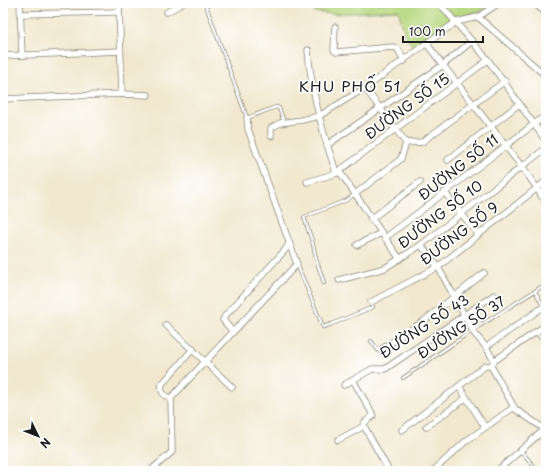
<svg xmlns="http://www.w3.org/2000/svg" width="549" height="474" font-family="'Playpen Sans',sans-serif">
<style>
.green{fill:#b6d77e;stroke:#697a4d}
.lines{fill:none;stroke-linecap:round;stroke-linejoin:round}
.lane-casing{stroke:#868276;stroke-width:4}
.street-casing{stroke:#868276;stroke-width:7}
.lane{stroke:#fff;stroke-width:2.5}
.street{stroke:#fff;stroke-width:5.5}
.labels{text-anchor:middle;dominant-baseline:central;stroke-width:3.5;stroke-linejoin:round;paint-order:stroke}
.street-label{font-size:14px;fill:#1c1c1c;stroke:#fff}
.neighbourhood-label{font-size:15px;letter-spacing:1px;fill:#1c1c1c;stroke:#fff}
</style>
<rect width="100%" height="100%" fill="#fff"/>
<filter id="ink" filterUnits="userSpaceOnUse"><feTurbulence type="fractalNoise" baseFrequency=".025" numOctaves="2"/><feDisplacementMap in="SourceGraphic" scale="8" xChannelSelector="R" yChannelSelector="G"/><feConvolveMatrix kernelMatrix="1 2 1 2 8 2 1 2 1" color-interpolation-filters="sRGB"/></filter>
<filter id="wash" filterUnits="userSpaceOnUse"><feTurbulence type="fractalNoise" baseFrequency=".012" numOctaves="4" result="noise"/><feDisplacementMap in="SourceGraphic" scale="16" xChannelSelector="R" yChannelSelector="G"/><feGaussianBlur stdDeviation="0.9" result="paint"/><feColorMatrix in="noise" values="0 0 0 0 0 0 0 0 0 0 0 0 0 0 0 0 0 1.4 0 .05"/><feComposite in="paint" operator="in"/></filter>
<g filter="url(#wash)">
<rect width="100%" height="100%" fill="#f1e8cf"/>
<polygon class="green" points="314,3 484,3 485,8 480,11 447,23 414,48 406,37 398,10 336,14 314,12"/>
</g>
<g filter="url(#ink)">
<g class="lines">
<g class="lane-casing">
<g id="lane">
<polyline points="205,3 247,118 276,107 279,108 284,122"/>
<polyline points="297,264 323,327 332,324 373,307 371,303"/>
<polyline points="324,283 316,259 313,244 304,217 347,200 355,194"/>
<polyline points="535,291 543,306"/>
<polyline points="536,332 546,345"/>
<polyline points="371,341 378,350 379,350"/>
<polyline points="403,378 473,330 546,284"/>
<polyline points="521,451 538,471"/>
</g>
</g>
<g class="street-casing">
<g id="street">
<polyline points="20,3 22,55"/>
<polyline points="119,3 122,94"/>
<polyline points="534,3 546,13"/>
<polyline points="440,4 488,60 546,141"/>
<polyline points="167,12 183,3"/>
<polyline points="21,14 119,12"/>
<polyline points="478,17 499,3"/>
<polyline points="335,27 334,50 336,52 393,47 398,49 404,61"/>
<polyline points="426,43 522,167 537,188 542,197 546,200"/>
<path d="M 308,50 C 311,91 322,131 335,169 L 337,173 L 339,171 C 360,200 379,230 400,259"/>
<polyline points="3,56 120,51"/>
<polyline points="365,88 406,143"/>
<polyline points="3,99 122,94 148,95"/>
<polyline points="271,136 271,128 280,123 302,120 319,116 365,88 456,22 478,17 546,76"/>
<polyline points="327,145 443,65 472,41"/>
<polyline points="448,160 519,104"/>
<polyline points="339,171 488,60"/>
<polyline points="307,182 337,173"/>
<polyline points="445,193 478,234"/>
<polyline points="355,194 401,159 406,143 422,142 505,81"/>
<polyline points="371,219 420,182"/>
<polyline points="385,238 546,115"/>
<polyline points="357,245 381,233"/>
<polyline points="421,245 438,267 474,333 486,347"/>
<polyline points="339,280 385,268 421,245 546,148"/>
<polyline points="371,302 438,267 546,181"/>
<polyline points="166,325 232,387"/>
<polyline points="546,325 494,361 491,366 515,409 546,430"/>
<polyline points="233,332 223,320 225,316 286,249 289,243"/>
<path d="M 193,349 L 162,384 L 161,389 C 163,394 165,397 171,398 L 297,264 L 248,129 L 247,118"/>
<polyline points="380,350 424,321 484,273"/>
<polyline points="494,361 486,347 546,305"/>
<polyline points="344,385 372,369 385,369 494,295"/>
<polyline points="459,386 485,427"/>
<polyline points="364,426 389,471"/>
<polyline points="426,427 466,398"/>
<polyline points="402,430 485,366 491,366"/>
<polyline points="338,440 364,426 364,423 373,416 372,413 353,380"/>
<polyline points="150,471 172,452 171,398"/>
<polyline points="433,471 466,441 514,407"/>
<polyline points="497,471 545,429"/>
</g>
</g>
<use href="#lane" class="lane"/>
<use href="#street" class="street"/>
</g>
</g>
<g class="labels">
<g class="street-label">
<text transform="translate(407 106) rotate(-36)">ĐƯỜNG SỐ 15</text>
<text transform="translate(458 167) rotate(-38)">ĐƯỜNG SỐ 11</text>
<text transform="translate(440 214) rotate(-37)">ĐƯỜNG SỐ 10</text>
<text transform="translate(459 233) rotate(-37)">ĐƯỜNG SỐ 9</text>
<text transform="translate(424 326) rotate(-33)">ĐƯỜNG SỐ 43</text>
<text transform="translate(461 327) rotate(-33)">ĐƯỜNG SỐ 37</text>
</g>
<g class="neighbourhood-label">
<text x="350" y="85">KHU PHỐ 51</text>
</g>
</g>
<rect width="549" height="474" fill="none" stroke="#fff" stroke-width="16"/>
<g transform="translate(38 436) rotate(133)" stroke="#ffffff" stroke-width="3" paint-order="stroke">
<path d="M0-3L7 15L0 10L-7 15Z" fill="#1c1c1c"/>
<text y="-6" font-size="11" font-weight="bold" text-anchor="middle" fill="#1c1c1c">N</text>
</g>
<path d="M403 36v6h80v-6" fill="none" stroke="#1c1c1c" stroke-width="2"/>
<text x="409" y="36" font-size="12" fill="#1c1c1c" stroke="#ffffff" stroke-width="3" paint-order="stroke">100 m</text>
</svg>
